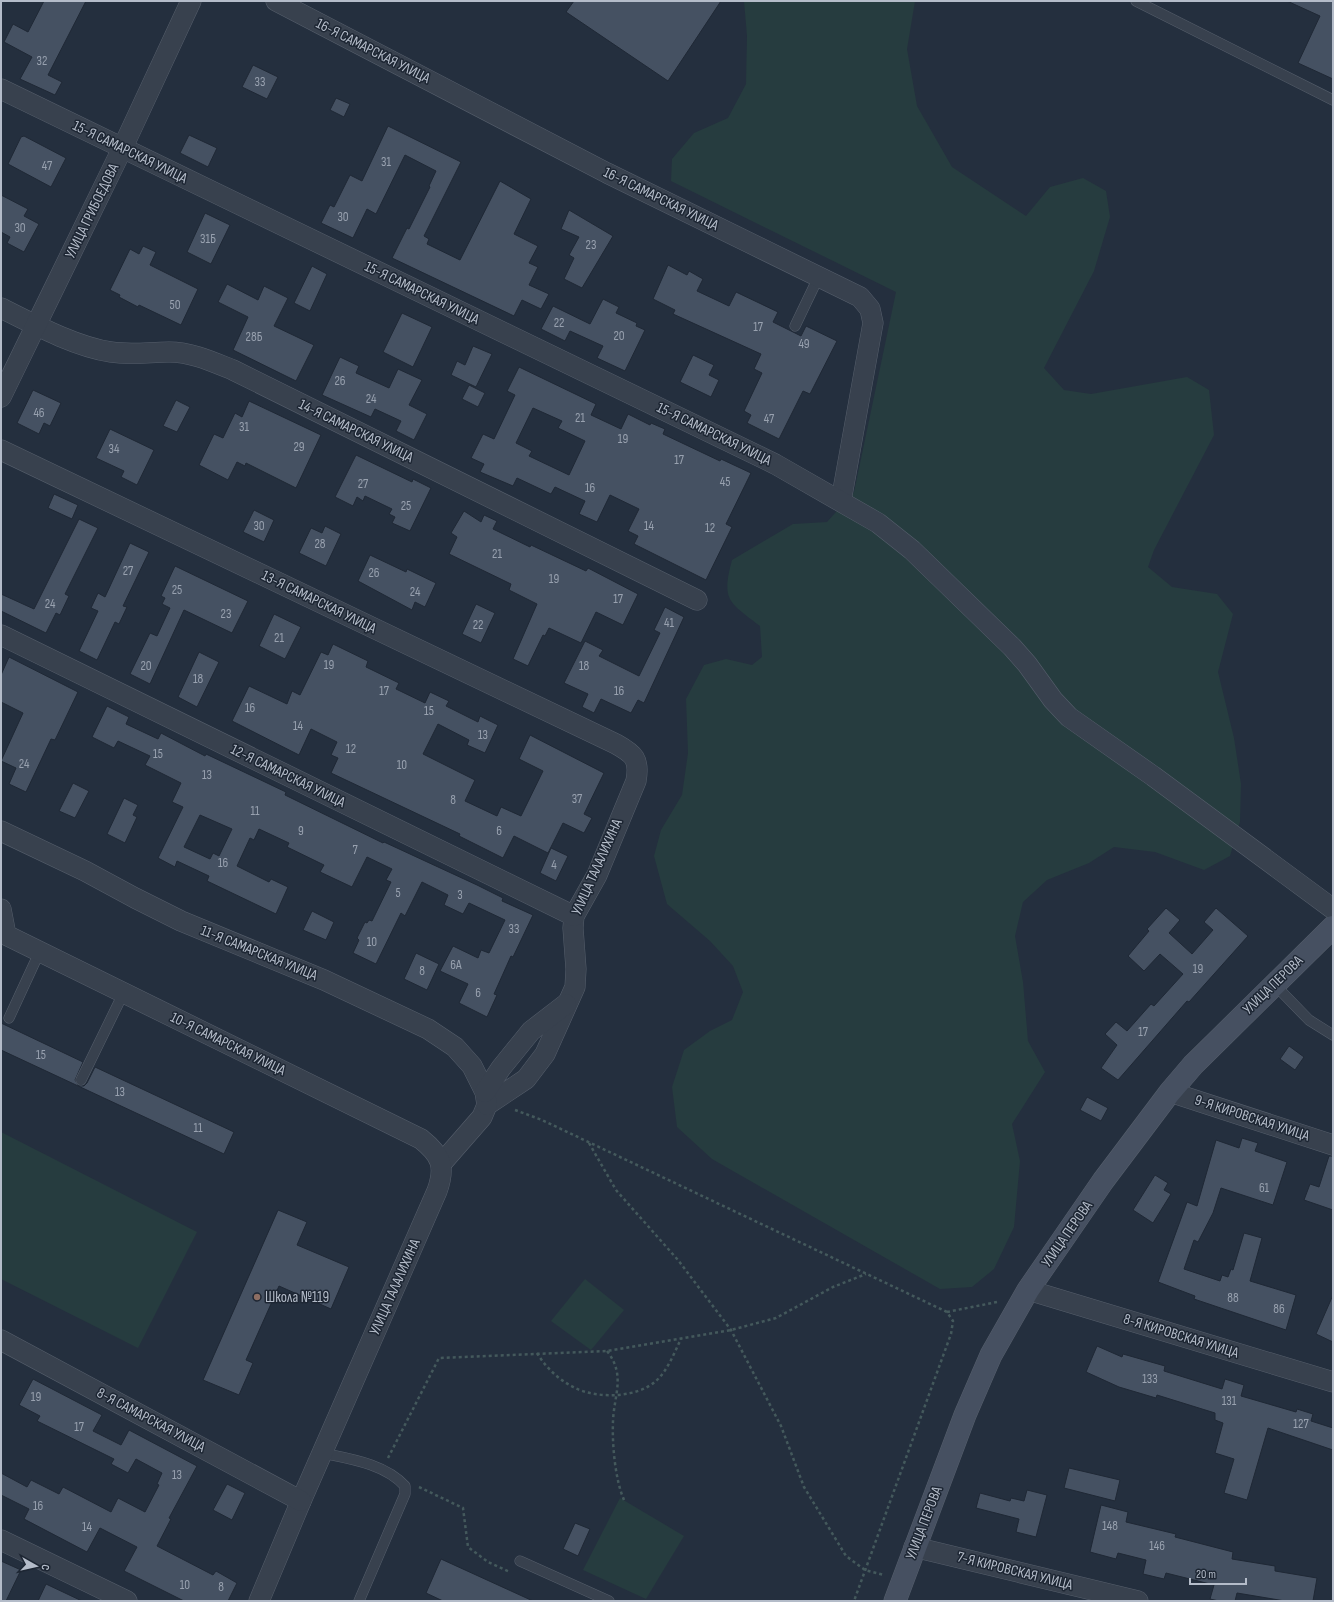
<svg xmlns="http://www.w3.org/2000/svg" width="1334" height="1602" font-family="'Sofia Sans Condensed',sans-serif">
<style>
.green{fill:#263c3f}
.building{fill:#455162;stroke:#1f2835;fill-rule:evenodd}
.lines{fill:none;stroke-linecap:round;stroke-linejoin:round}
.lane-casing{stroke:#565f6c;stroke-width:11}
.street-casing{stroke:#565f6c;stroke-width:21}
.secondary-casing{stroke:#565f6c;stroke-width:23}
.path{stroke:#44595c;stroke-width:2.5;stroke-dasharray:3 3;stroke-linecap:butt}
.lane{stroke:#38414e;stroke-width:10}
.street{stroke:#38414e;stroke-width:20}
.secondary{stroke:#465061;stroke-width:22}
.education-dot{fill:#8d6e63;stroke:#1d2633;stroke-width:1.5}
.labels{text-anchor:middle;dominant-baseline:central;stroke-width:3;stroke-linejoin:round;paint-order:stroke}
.number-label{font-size:13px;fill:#98a1af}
.street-label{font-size:15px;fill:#b4bcc9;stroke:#1d2633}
.poi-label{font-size:15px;fill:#b4bcc9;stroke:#1d2633;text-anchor:start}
</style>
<rect width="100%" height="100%" fill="#242f3e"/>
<g class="green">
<path d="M 744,1 L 915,1 L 907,49 L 917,106 L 952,167 L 1026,216 L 1050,187 L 1083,178 L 1106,191 L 1110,217 L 1094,271 L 1044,368 L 1064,390 L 1091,394 L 1187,377 L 1209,390 L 1214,435 L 1154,550 L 1148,567 L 1172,587 L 1217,594 L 1233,614 L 1218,672 L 1234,738 L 1241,784 L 1240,822 L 1230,856 L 1204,870 L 1155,852 L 1114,847 L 1089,863 L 1047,880 L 1023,902 L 1015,936 L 1023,982 L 1028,1041 L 1045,1072 L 1012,1124 L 1020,1161 L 1014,1227 L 994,1269 L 972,1287 L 940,1289 L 712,1159 L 677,1127 L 672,1087 L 684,1050 L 710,1031 L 732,1020 L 743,992 L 733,966 L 710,941 L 667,904 L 654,856 L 661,830 L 682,795 L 688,753 L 686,699 L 704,665 L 726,659 L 752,665 L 762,657 L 760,626 C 729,602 721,601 732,560 L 793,524 L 827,522 L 854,492 L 896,292 L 671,181 L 672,159 L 694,133 L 728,118 L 746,84 L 747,36 Z"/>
<polygon points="1,1132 197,1232 138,1348 1,1279"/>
<polygon points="585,1279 624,1310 591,1350 551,1321"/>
<polygon points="620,1498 684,1536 646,1599 583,1570"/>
</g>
<g class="building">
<polygon points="44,1 86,1 48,75 62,82 55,95 20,79 32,57 4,42 13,24 28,32"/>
<polygon points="574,1 721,1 668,81 566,12"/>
<polygon points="1287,1 1333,1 1333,79 1298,63 1320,16"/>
<polygon points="253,65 278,77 267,99 242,87"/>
<polygon points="336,98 350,104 344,117 330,110"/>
<polygon points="388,126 461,162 424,236 429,239 427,244 460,260 500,181 531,199 514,234 538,246 529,263 538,267 529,285 549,294 541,309 522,300 514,316 392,258 407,228 409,229 430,187 429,186 436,171 405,155 376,214 367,209 353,238 321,223 330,205 334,207 350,175 362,181"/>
<polygon points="189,135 217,148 208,167 180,153"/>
<polygon points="24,136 66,158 51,187 8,164 21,137"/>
<polygon points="1,195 28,209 24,216 39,224 24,252 7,243 10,237 1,232"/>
<polygon points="569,210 613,236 582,288 564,279 574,258 569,255 579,237 561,229"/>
<polygon points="205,213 230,225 211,264 187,252"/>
<polygon points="143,246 156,252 150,265 198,289 181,325 139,305 138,307 119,297 120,295 110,290 130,249 139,254"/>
<polygon points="668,265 687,275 689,271 703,279 697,291 729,306 736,292 778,312 773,322 801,336 806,326 837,341 810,394 803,391 779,439 747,423 751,415 744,411 762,373 754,369 761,354 673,314 675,310 653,299"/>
<polygon points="312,266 327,274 310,311 294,303"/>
<polygon points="227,284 258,300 264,286 288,298 274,326 314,345 296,381 233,350 248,317 218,302"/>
<polygon points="603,299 619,307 616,313 637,323 636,326 645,330 625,371 597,358 603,346 570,331 565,341 541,329 553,306 590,324"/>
<polygon points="402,313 432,327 413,367 383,352"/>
<polygon points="473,346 492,354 476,387 451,375 457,361 465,365"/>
<polygon points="693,355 714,365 709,375 719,380 711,397 680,382"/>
<polygon points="340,357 359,366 356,373 389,388 398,369 422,380 409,405 427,414 414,440 396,431 401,421 375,409 371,417 322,395"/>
<path d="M 519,367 L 596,404 L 591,415 L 621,429 L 628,414 L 650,425 L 651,423 L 665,429 L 663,434 L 720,461 L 721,459 L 751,473 L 726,524 L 732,527 L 706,580 L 634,544 L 638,536 L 628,531 L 639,509 L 610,495 L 597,522 L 579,514 L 585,501 L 555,487 L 551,494 L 517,478 L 513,486 L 480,472 L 484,464 L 471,458 L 483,434 L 494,439 L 515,395 L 507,391 ZM 533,408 L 562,421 L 558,428 L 585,441 L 569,475 L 529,456 L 532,451 L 516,443 Z"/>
<polygon points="469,385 485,393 478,407 462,399"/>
<polygon points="33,390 61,403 50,426 44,423 39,434 17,423"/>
<polygon points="176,400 190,407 177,432 163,426"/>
<polygon points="249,401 321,435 296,488 246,463 245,466 237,462 228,480 199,465 214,434 223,438 235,413 242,417"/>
<polygon points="110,429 154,450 137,485 121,477 124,471 96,458"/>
<polygon points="356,455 412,482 413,479 431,488 410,531 392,523 395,517 389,514 392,509 365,496 363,501 357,497 353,506 335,497"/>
<polygon points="54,494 78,505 72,519 48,508"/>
<polygon points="254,510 274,520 264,542 243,532"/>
<polygon points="464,511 481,522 484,515 497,521 493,529 530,547 531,545 586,571 588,568 638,594 623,625 596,612 581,643 549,628 545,636 543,635 528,666 513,659 537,604 509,590 511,584 449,554 457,537 451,533"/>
<polygon points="79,519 98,528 65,594 69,596 60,615 56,613 46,633 1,611 1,594 34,609"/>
<polygon points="325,526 341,534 326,566 299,553 311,528 322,533"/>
<polygon points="130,543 149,552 123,606 127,607 119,624 115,622 97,660 79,651 98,611 91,608 98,593 105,597"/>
<polygon points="370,555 406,572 407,569 436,583 425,607 415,602 412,610 358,581"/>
<polygon points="175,566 248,601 232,633 184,610 150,684 130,674 150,633 157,636 170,608 162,604 165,598 161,596"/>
<polygon points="476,604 495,613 481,643 462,634"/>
<polygon points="665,607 684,617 644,703 638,700 631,713 601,699 594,713 582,707 588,694 564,683 585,641 603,650 599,656 639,676 660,633 654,630"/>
<polygon points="274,614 301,627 285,659 259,646"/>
<polygon points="333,644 368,661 366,667 399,683 396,689 425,703 430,692 449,701 446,706 478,722 480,716 498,725 485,753 467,745 469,740 438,724 423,754 475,780 465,801 497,816 501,807 521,816 543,771 519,759 530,735 604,773 584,814 592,818 584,833 563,823 548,853 514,836 503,858 459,836 460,834 331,773 338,758 331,755 337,742 311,729 299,755 232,721 249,686 287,704 292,691 300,695 321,652 328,655"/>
<polygon points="199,652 219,662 197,707 178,697"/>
<polygon points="9,657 78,692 55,740 51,739 26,792 9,784 16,768 1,761 23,713 1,702 1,675"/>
<path d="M 107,706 L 129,717 L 126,724 L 158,739 L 161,733 L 205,756 L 206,754 L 286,792 L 285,795 L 383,843 L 384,842 L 477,885 L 503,898 L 502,901 L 533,915 L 513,957 L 511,956 L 494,994 L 497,995 L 487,1017 L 459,1003 L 468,984 L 440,971 L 453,946 L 478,958 L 481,950 L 489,953 L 505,920 L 469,903 L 463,914 L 444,905 L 448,895 L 422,882 L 405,916 L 401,913 L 376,964 L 353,953 L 359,940 L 357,938 L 365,922 L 367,923 L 369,920 L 372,921 L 391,882 L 386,880 L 392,869 L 367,857 L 352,887 L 320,872 L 324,865 L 287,847 L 289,843 L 259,829 L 254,840 L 250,838 L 237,866 L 269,882 L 271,879 L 288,887 L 276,914 L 207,881 L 209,876 L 177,861 L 175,867 L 158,858 L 183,807 L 172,802 L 181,783 L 145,765 L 150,756 L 118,741 L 114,748 L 92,737 ZM 200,815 L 232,829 L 219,856 L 213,853 L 210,859 L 184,847 Z"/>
<polygon points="73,783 89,791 75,818 59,811"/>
<polygon points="124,798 138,805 133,815 137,817 125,843 107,834"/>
<polygon points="551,848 568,856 556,881 540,873"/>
<polygon points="1166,908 1180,920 1169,933 1192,954 1213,930 1204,922 1216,908 1248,936 1189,1002 1187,1001 1118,1080 1101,1068 1117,1045 1105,1034 1116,1022 1127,1031 1151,1004 1154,1006 1183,974 1160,954 1144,971 1128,956 1149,931 1147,929"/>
<polygon points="312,911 334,922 326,940 303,930"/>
<polygon points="416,953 439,964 427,990 404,979"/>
<polygon points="1,1023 83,1062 75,1080 79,1086 84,1086 87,1083 95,1067 234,1132 224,1154 1,1050"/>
<polygon points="1289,1046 1304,1057 1295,1070 1280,1059"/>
<polygon points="1087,1097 1108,1108 1101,1121 1080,1110"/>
<polygon points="1242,1138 1258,1143 1255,1151 1287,1162 1273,1205 1221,1188 1213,1213 1198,1242 1194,1240 1184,1269 1220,1281 1222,1275 1228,1277 1231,1269 1233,1270 1244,1233 1262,1238 1250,1281 1296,1295 1286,1330 1194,1299 1195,1296 1158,1282 1187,1202 1197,1206 1216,1140 1239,1148"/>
<polygon points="1329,1156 1333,1156 1333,1210 1304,1200 1310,1184 1319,1187"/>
<polygon points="1155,1175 1168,1183 1164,1190 1171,1194 1153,1223 1133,1210"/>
<polygon points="278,1210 307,1222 297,1245 349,1267 331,1309 279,1286 246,1360 253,1363 239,1395 203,1380"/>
<polygon points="1333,1295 1333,1342 1316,1334"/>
<polygon points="1097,1346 1122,1357 1123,1354 1165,1366 1164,1371 1222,1389 1225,1379 1244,1385 1241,1396 1296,1412 1297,1409 1313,1414 1311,1421 1333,1428 1333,1450 1268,1428 1247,1500 1224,1493 1234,1459 1215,1453 1223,1423 1215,1420 1215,1413 1157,1395 1156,1398 1119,1387 1086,1372"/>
<polygon points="33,1379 102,1415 93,1431 121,1445 129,1430 197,1466 169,1518 171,1519 157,1546 213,1575 216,1571 237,1583 228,1601 184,1601 124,1571 137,1547 100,1528 87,1552 24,1519 29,1509 1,1495 1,1473 27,1487 31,1480 59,1494 63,1487 111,1512 118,1498 145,1512 159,1485 157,1484 162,1473 136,1459 128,1473 111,1464 114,1459 37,1421 40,1416 19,1405"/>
<polygon points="1069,1468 1120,1480 1115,1501 1064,1488"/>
<polygon points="227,1484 245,1493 232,1520 213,1510"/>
<polygon points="1027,1490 1047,1495 1036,1537 1016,1532 1019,1519 976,1508 980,1493 1010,1501 1011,1498 1024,1501"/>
<polygon points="1101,1505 1128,1512 1126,1522 1176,1534 1175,1537 1233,1552 1232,1559 1275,1566 1275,1571 1317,1578 1313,1601 1285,1601 1237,1593 1235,1601 1219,1601 1210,1599 1214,1585 1166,1573 1164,1579 1143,1574 1146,1560 1118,1553 1116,1559 1090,1552"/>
<polygon points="575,1523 590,1529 578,1556 563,1549"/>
<polygon points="441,1559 533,1601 443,1601 426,1593"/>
<polygon points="1,1561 21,1570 6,1601 1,1601"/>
<polygon points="46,1584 82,1601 38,1601"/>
</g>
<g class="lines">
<g class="lane-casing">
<g id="lane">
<polyline points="1136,1 1333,100"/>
<polyline points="795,326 819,276"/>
<polyline points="1274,984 1309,1020 1333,1035"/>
<polyline points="9,1018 40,951"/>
<polyline points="81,1080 124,992"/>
<path d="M 322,1453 C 351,1459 385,1464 405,1486 L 405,1494 L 359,1601"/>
<polyline points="520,1561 609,1601"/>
</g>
</g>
<g class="street-casing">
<g id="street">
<polyline points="276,1 607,173 860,297 870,309 873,323 841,501"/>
<polyline points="1,89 775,464 878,523 912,550 1012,647 1027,664 1053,700 1069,717 1153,776 1333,909"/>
<path d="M 1,308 C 33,324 76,347 111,352 C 131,355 150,352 169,352 C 192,352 213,362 233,370 L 697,600"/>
<polyline points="1,397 122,149 191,1"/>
<path d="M 1,450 L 616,744 C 634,754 640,759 636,781 L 597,875 L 574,916 L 573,928 L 576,969 L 575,987 L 545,1054 L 526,1079 L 487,1105 L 482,1117 L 441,1164"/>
<polyline points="1,635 574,916"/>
<polyline points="1,831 85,871 135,898 181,921 324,980 428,1029 455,1047 472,1066 485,1092 487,1105"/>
<path d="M 1,909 L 6,935 L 421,1139 C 441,1155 446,1166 437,1191 L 301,1501 L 259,1601"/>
<polyline points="485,1092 501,1068 531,1031 566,1004"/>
<polyline points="1170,1092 1333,1145"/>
<polyline points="1028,1290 1333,1382"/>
<polyline points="1,1340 301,1501"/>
<polyline points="1,1540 127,1601"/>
<polyline points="914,1547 1138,1601"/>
</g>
</g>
<g class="secondary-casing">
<polyline id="secondary" points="895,1601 965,1415 991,1355 1028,1290 1103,1181 1170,1092 1193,1065 1333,927"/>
</g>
<g class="path">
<polyline points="515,1110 542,1120 947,1312 953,1321 951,1334 854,1601"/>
<polyline points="589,1143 616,1190 678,1260 731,1330 781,1426 804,1487 846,1556 865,1570 884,1575"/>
<polyline points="947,1312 997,1302"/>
<path d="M 607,1351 C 626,1375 614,1395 613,1421 C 612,1444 615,1479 624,1500"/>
<path d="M 537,1353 C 546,1368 559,1380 575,1388 C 598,1399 637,1398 656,1381 C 668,1370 674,1353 681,1339"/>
<polyline points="388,1458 439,1358 607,1351 731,1330 776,1318 833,1287 866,1274"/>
<polyline points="419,1487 463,1508 468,1547 488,1562 510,1572"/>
</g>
<use href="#lane" class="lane"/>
<use href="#street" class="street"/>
<use href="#secondary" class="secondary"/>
</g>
<circle class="education-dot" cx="257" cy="1297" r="4"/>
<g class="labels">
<g class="number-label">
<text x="42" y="61">32</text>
<text x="260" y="82">33</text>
<text x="386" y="162">31</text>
<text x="47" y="166">47</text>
<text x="343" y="217">30</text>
<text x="20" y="228">30</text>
<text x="208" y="239">31Б</text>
<text x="591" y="245">23</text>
<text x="175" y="305">50</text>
<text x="559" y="323">22</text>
<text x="758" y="327">17</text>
<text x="619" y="336">20</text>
<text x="254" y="337">28Б</text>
<text x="804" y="344">49</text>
<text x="340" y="381">26</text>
<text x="371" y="399">24</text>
<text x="39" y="413">46</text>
<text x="580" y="418">21</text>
<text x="769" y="419">47</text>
<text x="244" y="427">31</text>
<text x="623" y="439">19</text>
<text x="299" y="447">29</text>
<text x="114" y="449">34</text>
<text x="679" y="460">17</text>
<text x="725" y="482">45</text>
<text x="363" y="484">27</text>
<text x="590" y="488">16</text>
<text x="406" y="506">25</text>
<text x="259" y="526">30</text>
<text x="649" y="526">14</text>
<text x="710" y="528">12</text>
<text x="320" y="544">28</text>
<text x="497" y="554">21</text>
<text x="128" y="571">27</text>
<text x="374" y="573">26</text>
<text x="554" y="579">19</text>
<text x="177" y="590">25</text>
<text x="415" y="592">24</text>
<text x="618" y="599">17</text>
<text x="50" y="604">24</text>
<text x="226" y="614">23</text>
<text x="669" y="623">41</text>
<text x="478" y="625">22</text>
<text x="279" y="638">21</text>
<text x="329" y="665">19</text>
<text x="146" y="666">20</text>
<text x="584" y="666">18</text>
<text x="198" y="679">18</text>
<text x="384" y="691">17</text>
<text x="619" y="691">16</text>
<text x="250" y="708">16</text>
<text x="429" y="711">15</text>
<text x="298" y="726">14</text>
<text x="483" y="735">13</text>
<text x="351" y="749">12</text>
<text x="158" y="754">15</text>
<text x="24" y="764">24</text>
<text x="402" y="765">10</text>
<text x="207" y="775">13</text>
<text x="577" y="799">37</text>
<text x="453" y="800">8</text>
<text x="255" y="811">11</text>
<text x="301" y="831">9</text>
<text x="499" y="831">6</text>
<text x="355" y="850">7</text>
<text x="223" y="863">16</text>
<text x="554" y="865">4</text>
<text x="398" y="893">5</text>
<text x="460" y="895">3</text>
<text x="514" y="929">33</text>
<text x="372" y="942">10</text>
<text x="456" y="965">6А</text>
<text x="1198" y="969">19</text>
<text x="422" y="971">8</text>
<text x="478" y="993">6</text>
<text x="1143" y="1032">17</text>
<text x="41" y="1055">15</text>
<text x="120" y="1092">13</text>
<text x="198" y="1128">11</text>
<text x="1264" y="1188">61</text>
<text x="1233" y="1298">88</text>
<text x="1279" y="1309">86</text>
<text x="1150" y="1379">133</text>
<text x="36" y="1397">19</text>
<text x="1229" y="1401">131</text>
<text x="1301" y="1424">127</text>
<text x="79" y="1427">17</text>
<text x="177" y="1475">13</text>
<text x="38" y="1506">16</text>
<text x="1110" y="1526">148</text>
<text x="87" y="1527">14</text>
<text x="1157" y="1546">146</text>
<text x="185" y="1585">10</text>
<text x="221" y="1587">8</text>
</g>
<g class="street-label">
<text transform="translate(373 51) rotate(27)">16-Я САМАРСКАЯ УЛИЦА</text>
<text transform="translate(130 152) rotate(26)">15-Я САМАРСКАЯ УЛИЦА</text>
<text transform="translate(661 199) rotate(26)">16-Я САМАРСКАЯ УЛИЦА</text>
<text transform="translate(92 211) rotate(-64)">УЛИЦА ГРИБОЕДОВА</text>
<text transform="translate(422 293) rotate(26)">15-Я САМАРСКАЯ УЛИЦА</text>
<text transform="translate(356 431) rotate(26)">14-Я САМАРСКАЯ УЛИЦА</text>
<text transform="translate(714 434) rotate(26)">15-Я САМАРСКАЯ УЛИЦА</text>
<text transform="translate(319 602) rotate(26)">13-Я САМАРСКАЯ УЛИЦА</text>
<text transform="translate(288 776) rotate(26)">12-Я САМАРСКАЯ УЛИЦА</text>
<text transform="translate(597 867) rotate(-66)">УЛИЦА ТАЛАЛИХИНА</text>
<text transform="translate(259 953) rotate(22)">11-Я САМАРСКАЯ УЛИЦА</text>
<text transform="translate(1273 985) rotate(-44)">УЛИЦА ПЕРОВА</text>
<text transform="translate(228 1044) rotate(26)">10-Я САМАРСКАЯ УЛИЦА</text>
<text transform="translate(1252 1118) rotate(18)">9-Я КИРОВСКАЯ УЛИЦА</text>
<text transform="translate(1067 1234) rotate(-55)">УЛИЦА ПЕРОВА</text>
<text transform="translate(395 1287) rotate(-66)">УЛИЦА ТАЛАЛИХИНА</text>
<text transform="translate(1181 1336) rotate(17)">8-Я КИРОВСКАЯ УЛИЦА</text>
<text transform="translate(151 1420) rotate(28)">8-Я САМАРСКАЯ УЛИЦА</text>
<text transform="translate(924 1523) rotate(-69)">УЛИЦА ПЕРОВА</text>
<text transform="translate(1015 1571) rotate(14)">7-Я КИРОВСКАЯ УЛИЦА</text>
</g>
<g class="poi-label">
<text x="265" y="1297">Школа №119</text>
</g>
</g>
<rect width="1334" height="1602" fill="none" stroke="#b4bcc9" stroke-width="4"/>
<g transform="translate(36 1566) rotate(98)" stroke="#1d2633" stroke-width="3" paint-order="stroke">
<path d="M0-3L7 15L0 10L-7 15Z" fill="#b4bcc9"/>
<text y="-6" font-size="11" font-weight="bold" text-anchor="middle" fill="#b4bcc9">С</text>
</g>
<path d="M1190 1578v6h56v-6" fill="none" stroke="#b4bcc9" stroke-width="2"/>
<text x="1196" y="1578" font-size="12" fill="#b4bcc9" stroke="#1d2633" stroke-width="3" paint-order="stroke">20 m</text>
</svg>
